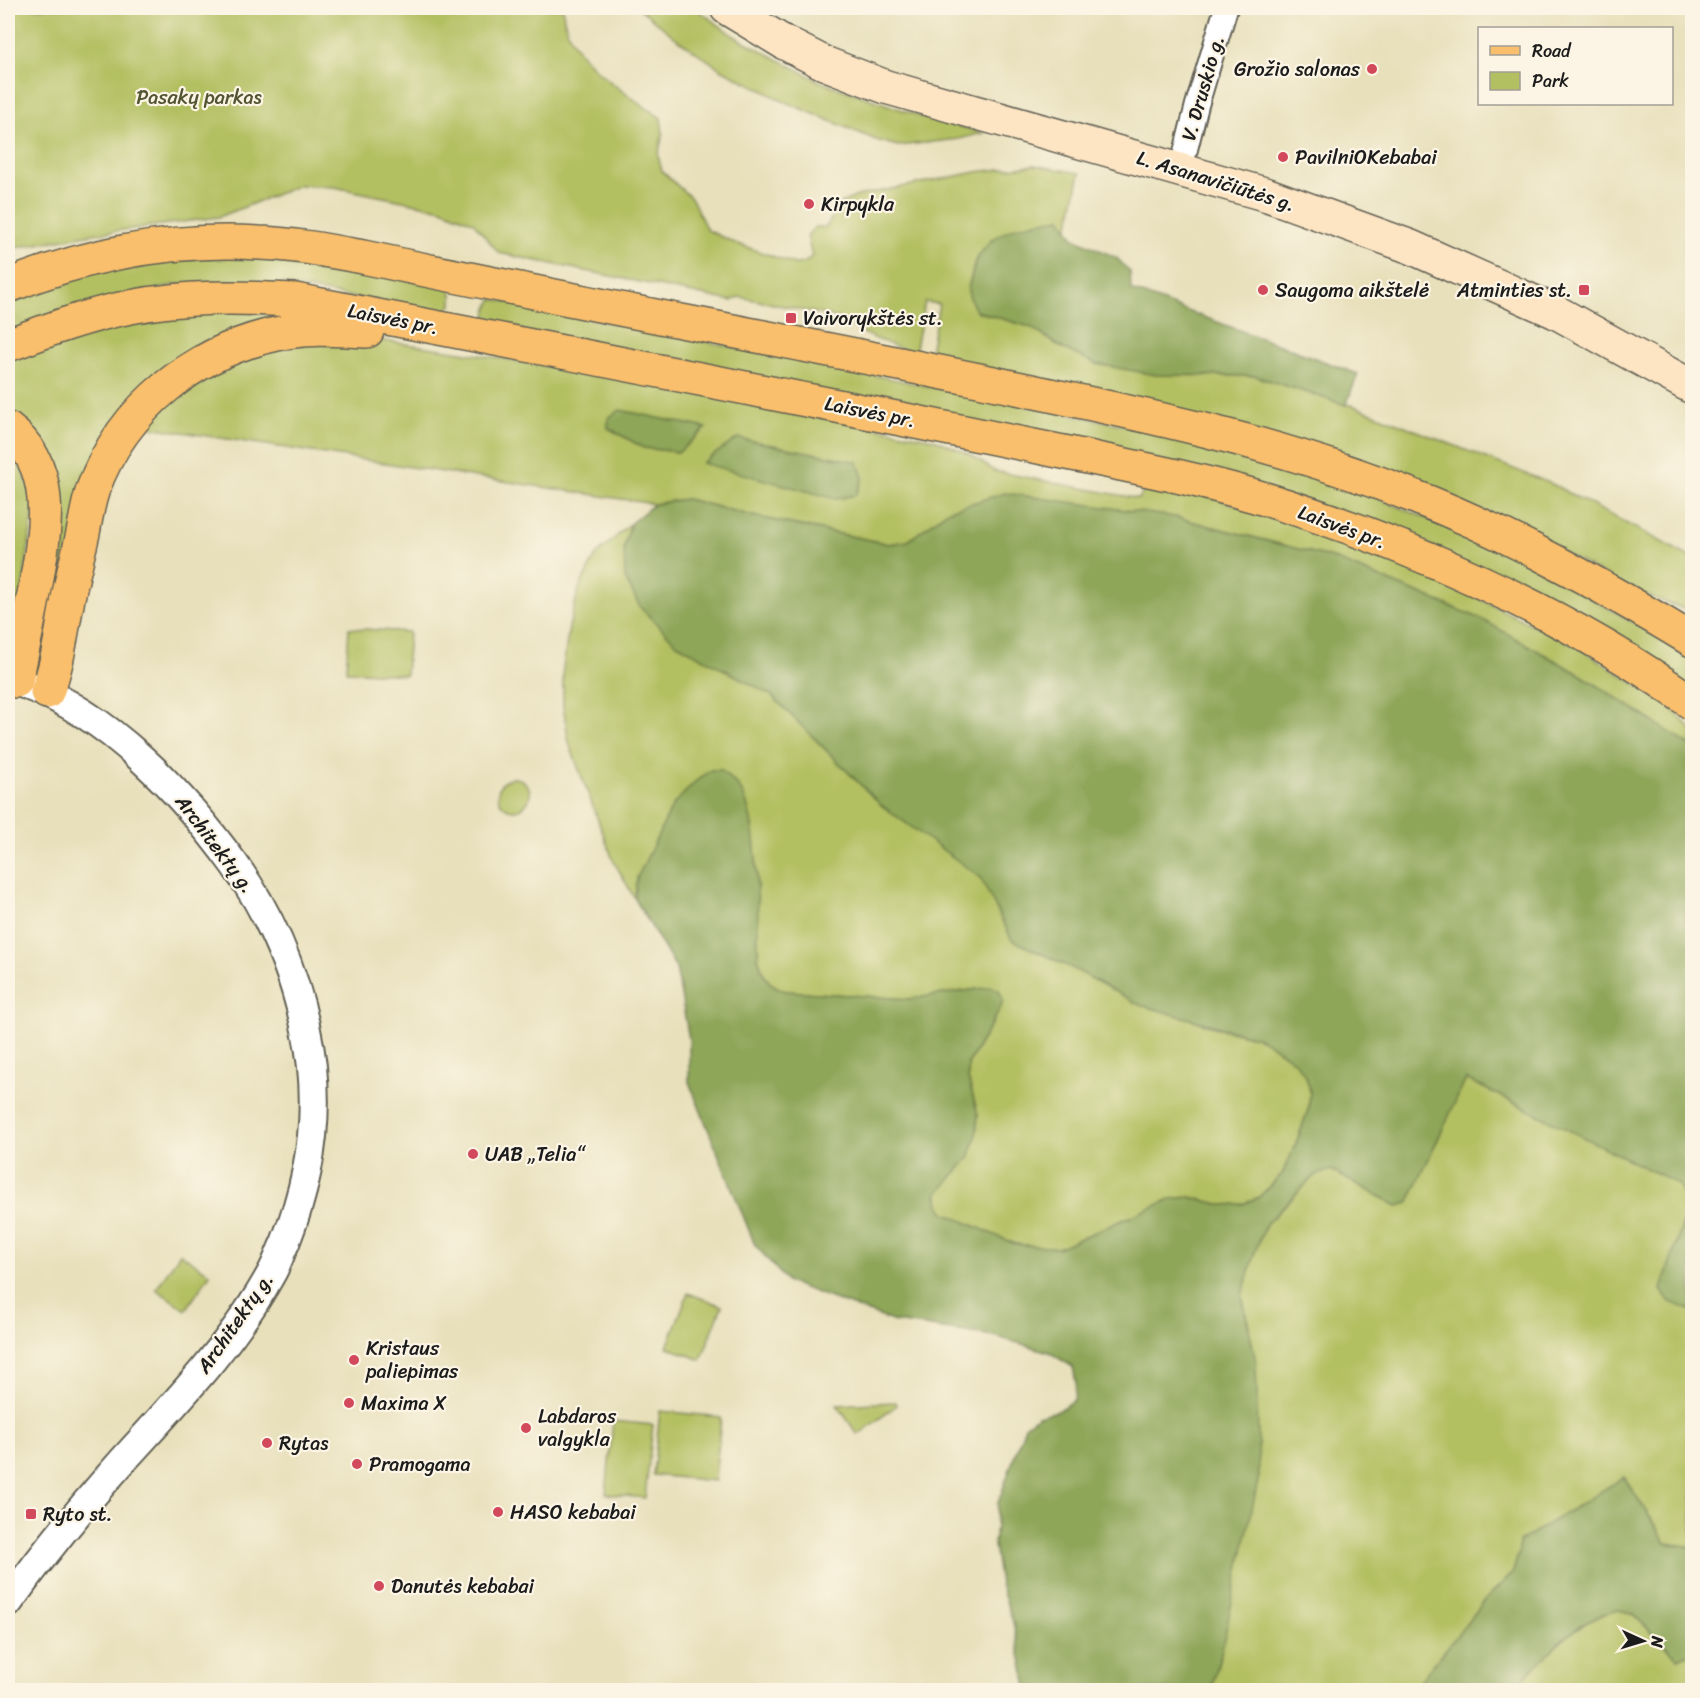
<svg xmlns="http://www.w3.org/2000/svg" width="1700" height="1698" font-family="Sriracha,sans-serif">
<style>
.green{fill:#b3c062;stroke:#686e3f;stroke-width:1.5;fill-rule:evenodd}
.forest{fill:#8ea658;stroke:#55613a;stroke-width:1.5}
.lines{fill:none;stroke-linecap:round;stroke-linejoin:round}
.minor-casing{stroke:#636154;stroke-width:26}
.tertiary-casing{stroke:#636154;stroke-width:32}
.secondary-casing{stroke:#636154;stroke-width:36}
.primary-casing{stroke:#636154;stroke-width:36}
.minor{stroke:#fff;stroke-width:22}
.tertiary{stroke:#fff;stroke-width:28}
.secondary{stroke:#fde5c4;stroke-width:33}
.primary{stroke:#f9bf6c;stroke-width:33}
.poi-dot{fill:#d1495b;stroke:#fcf5e5;stroke-width:2}
.labels{text-anchor:middle;dominant-baseline:central;stroke-width:4.5;stroke-linejoin:round;paint-order:stroke}
.poi-label{font-size:20px;fill:#1c1c1c;stroke:#fcf5e5;text-anchor:start}
.street-label{font-size:20px;fill:#1c1c1c;stroke:#fcf5e5}
.park-label{font-size:20px;fill:#515534;stroke:#fcf5e5}
</style>
<rect width="100%" height="100%" fill="#fcf5e5"/>
<filter id="ink" filterUnits="userSpaceOnUse"><feTurbulence type="fractalNoise" baseFrequency=".0167" numOctaves="2"/><feDisplacementMap in="SourceGraphic" scale="12" xChannelSelector="R" yChannelSelector="G"/><feConvolveMatrix kernelMatrix="1 2 1 2 8 2 1 2 1" color-interpolation-filters="sRGB"/></filter>
<filter id="wash" filterUnits="userSpaceOnUse"><feTurbulence type="fractalNoise" baseFrequency=".008" numOctaves="4" result="noise"/><feDisplacementMap in="SourceGraphic" scale="24" xChannelSelector="R" yChannelSelector="G"/><feGaussianBlur stdDeviation="1.35" result="paint"/><feColorMatrix in="noise" values="0 0 0 0 0 0 0 0 0 0 0 0 0 0 0 0 0 1.4 0 .05"/><feComposite in="paint" operator="in"/></filter>
<g filter="url(#wash)">
<rect width="100%" height="100%" fill="#e8e0bb"/>
<g class="green">
<path d="M 8,8 L 563,8 C 563,57 625,93 661,118 L 663,133 L 658,156 L 662,171 L 692,199 L 707,230 L 735,243 L 795,264 L 804,263 L 812,256 L 807,236 L 815,227 L 826,227 L 841,203 L 857,196 L 976,172 L 1034,165 L 1080,173 L 1068,229 L 1060,218 L 992,239 L 975,261 L 968,290 L 976,311 L 1031,327 L 1064,349 L 1156,375 L 1255,376 L 1346,405 L 1352,405 L 1552,484 L 1692,558 L 1692,611 C 1637,596 1588,566 1538,538 L 929,357 L 939,304 L 925,302 L 915,353 C 888,344 863,336 840,318 L 740,297 L 731,301 L 499,253 L 473,222 L 442,209 L 334,187 L 300,185 L 219,217 L 87,235 L 8,249 Z"/>
<polygon points="639,8 695,8 734,36 821,82 920,116 983,133 959,139 898,146 876,140 783,101 721,69 677,39"/>
<polygon points="250,252 447,287 452,293 452,305 444,311 436,312 289,286 230,281 174,285 8,331 8,298 97,269"/>
<polygon points="492,299 1228,446 1326,477 1508,552 1692,655 1692,688 1429,545 499,325 489,320 486,314"/>
<polygon points="210,311 301,315 138,395 49,644 40,642 60,520 59,490 46,455 8,414 8,359 92,329"/>
<path d="M 355,337 C 549,362 742,402 934,439 L 970,454 L 994,471 L 1139,499 L 1143,492 L 1204,495 L 1266,514 L 1428,574 L 1580,648 L 1669,706 L 1692,730 L 1692,747 L 1581,675 L 1479,618 L 1329,557 L 1175,517 L 949,510 L 908,541 L 889,544 L 757,517 L 686,499 L 654,504 L 142,426 L 156,409 L 237,354 ZM 706,429 L 678,452 L 644,448 Z"/>
<polygon points="8,448 15,455 35,500 17,632 8,635"/>
<path d="M 631,523 L 624,547 L 677,644 L 771,695 L 881,805 L 981,877 L 1012,940 L 1206,1025 L 1262,1039 L 1295,1062 L 1306,1076 L 1310,1090 L 1309,1107 L 1295,1147 L 1282,1174 L 1259,1197 L 1243,1204 L 1223,1205 L 1190,1197 L 1171,1199 L 1058,1248 L 1015,1244 L 945,1213 L 939,1204 L 937,1193 L 969,1158 L 978,1115 L 968,1078 L 968,1064 L 1001,1007 L 999,990 L 992,987 L 909,999 L 785,991 C 766,984 763,976 758,957 L 755,860 L 750,816 L 721,770 L 711,770 L 696,781 L 637,878 L 635,899 L 613,860 L 569,743 L 563,706 L 563,668 L 569,627 L 579,588 L 596,555 Z"/>
<polygon points="349,628 409,632 406,675 346,671"/>
<circle cx="514" cy="794" r="16"/>
<polygon points="1466,1079 1678,1184 1686,1200 1685,1217 1661,1290 1692,1311 1692,1547 1666,1543 1624,1477 1519,1552 1513,1572 1487,1598 1413,1690 1211,1690 1221,1653 1249,1326 1242,1296 1254,1254 1266,1224 1314,1176 1330,1170 1397,1206 1408,1203"/>
<polygon points="180,1253 210,1274 186,1310 156,1289"/>
<polygon points="688,1293 722,1306 701,1360 667,1347"/>
<polygon points="896,1402 897,1405 858,1435 837,1405"/>
<polygon points="660,1411 721,1417 715,1481 653,1475"/>
<polygon points="613,1421 653,1425 645,1498 606,1494"/>
<path d="M 1618,1610 L 1632,1613 L 1678,1658 L 1692,1652 L 1692,1690 L 1509,1690 C 1544,1662 1572,1620 1618,1610 Z"/>
</g>
<g class="forest">
<path d="M 1061,218 L 1074,238 L 1117,258 L 1130,272 L 1131,290 L 1358,374 L 1346,405 L 1255,376 L 1156,375 L 1096,364 L 1064,349 L 1030,327 L 976,311 C 973,305 968,296 968,289 C 969,284 971,279 972,275 C 981,231 1022,223 1061,218 Z"/>
<polygon points="620,410 706,428 679,452 644,448 608,428 608,418"/>
<polygon points="738,438 858,462 863,478 856,495 836,499 702,463"/>
<path d="M 1005,493 L 1175,517 L 1329,557 L 1479,618 L 1581,675 L 1692,747 L 1692,906 L 1687,911 L 1685,920 L 1692,930 L 1692,1311 L 1670,1302 L 1661,1290 L 1685,1217 L 1686,1200 L 1678,1184 L 1466,1079 L 1408,1203 L 1397,1206 L 1331,1170 L 1314,1176 L 1266,1224 L 1254,1254 L 1242,1296 L 1256,1362 L 1259,1476 L 1221,1653 L 1211,1690 L 1028,1690 L 1013,1622 L 1000,1584 L 994,1545 L 998,1503 L 1025,1426 L 1038,1416 L 1058,1411 L 1074,1400 L 1076,1383 L 1073,1367 L 1049,1352 L 994,1336 L 895,1322 L 788,1282 L 755,1245 L 689,1082 L 689,1039 L 676,968 L 635,899 L 637,878 L 673,805 L 696,781 L 711,770 L 721,770 C 727,776 737,783 741,790 C 761,825 757,915 758,957 C 763,976 766,984 786,991 L 909,999 L 992,987 L 999,990 L 1003,999 L 1001,1007 L 968,1064 L 968,1078 L 978,1115 L 976,1137 L 969,1158 L 937,1194 L 939,1204 L 945,1213 L 1015,1244 L 1058,1248 L 1171,1199 L 1190,1197 L 1223,1205 L 1243,1204 L 1259,1197 L 1282,1174 L 1295,1147 L 1309,1107 L 1310,1090 L 1306,1076 L 1295,1062 L 1262,1039 L 1140,1005 L 1074,969 L 1012,940 L 980,877 L 881,805 L 771,695 L 677,644 L 640,607 L 625,578 L 624,547 L 631,523 L 654,504 L 686,499 L 757,517 L 889,544 L 908,541 L 949,510 Z"/>
<polygon points="1624,1477 1666,1543 1692,1547 1692,1652 1678,1658 1632,1613 1618,1610 1603,1614 1581,1625 1559,1643 1527,1675 1509,1690 1413,1690 1487,1598 1513,1572 1519,1552 1519,1542"/>
</g>
</g>
<g filter="url(#ink)">
<g class="lines">
<g class="minor-casing">
<polyline id="minor" points="1181,169 1197,105 1226,8"/>
</g>
<g class="tertiary-casing">
<path id="tertiary" d="M 8,1603 C 42,1555 80,1509 119,1465 C 173,1405 232,1345 271,1274 C 277,1264 280,1253 285,1243 C 312,1175 322,1102 306,1030 C 294,971 270,914 234,864 C 183,794 109,714 26,685"/>
</g>
<g class="secondary-casing">
<polyline id="secondary" points="727,8 783,42 824,63 886,87 1268,195 1411,247 1556,312 1692,387"/>
</g>
<g class="primary-casing">
<g id="primary">
<path d="M 8,286 C 88,254 172,238 259,243 C 294,244 329,251 363,257 C 571,301 780,339 988,382 C 1132,412 1276,441 1413,496 C 1511,534 1603,586 1692,640"/>
<path d="M 8,345 C 48,330 88,315 130,307 C 184,296 240,297 295,300 C 476,335 656,370 837,406 C 914,421 991,437 1068,453 C 1130,466 1193,478 1255,496 C 1402,540 1567,613 1692,703"/>
<path d="M 8,429 C 56,465 46,526 37,578 C 31,612 23,647 16,681"/>
<path d="M 47,692 C 58,664 61,634 67,604 C 71,580 78,556 83,533 C 86,518 88,503 93,489 C 123,407 196,350 281,333 C 309,327 338,330 367,331"/>
</g>
</g>
<use href="#minor" class="minor"/>
<use href="#tertiary" class="tertiary"/>
<use href="#secondary" class="secondary"/>
<use href="#primary" class="primary"/>
</g>
</g>
<g class="poi-dot">
<circle cx="1372" cy="69" r="6"/>
<circle cx="1283" cy="157" r="6"/>
<circle cx="809" cy="204" r="6"/>
<circle cx="1263" cy="290" r="6"/>
<rect x="1578" y="284" width="12" height="12" rx="3"/>
<rect x="785" y="312" width="12" height="12" rx="3"/>
<circle cx="473" cy="1154" r="6"/>
<circle cx="354" cy="1360" r="6"/>
<circle cx="349" cy="1403" r="6"/>
<circle cx="526" cy="1428" r="6"/>
<circle cx="267" cy="1443" r="6"/>
<circle cx="357" cy="1464" r="6"/>
<circle cx="498" cy="1512" r="6"/>
<rect x="25" y="1508" width="12" height="12" rx="3"/>
<circle cx="379" cy="1586" r="6"/>
</g>
<g class="labels">
<g class="poi-label">
<text x="1360" y="69" text-anchor="end">Grožio salonas</text>
<text x="1295" y="157">PavilniOKebabai</text>
<text x="821" y="204">Kirpykla</text>
<text x="1275" y="290">Saugoma aikštelė</text>
<text x="1572" y="290" text-anchor="end">Atminties st.</text>
<text x="803" y="318">Vaivorykštės st.</text>
<text x="485" y="1154">UAB „Telia“</text>
<text x="366" y="1348">Kristaus<tspan x="366" dy="23">paliepimas</tspan></text>
<text x="361" y="1403">Maxima X</text>
<text x="538" y="1416">Labdaros<tspan x="538" dy="23">valgykla</tspan></text>
<text x="279" y="1443">Rytas</text>
<text x="369" y="1464">Pramogama</text>
<text x="510" y="1512">HASO kebabai</text>
<text x="43" y="1514">Ryto st.</text>
<text x="391" y="1586">Danutės kebabai</text>
</g>
<g class="street-label">
<text transform="translate(1203 88) rotate(-74)">V. Druskio g.</text>
<text transform="translate(1216 181) rotate(17)">L. Asanavičiūtės g.</text>
<text transform="translate(393 319) rotate(11)">Laisvės pr.</text>
<text transform="translate(870 412) rotate(11)">Laisvės pr.</text>
<text transform="translate(1342 527) rotate(20)">Laisvės pr.</text>
<text transform="translate(215 844) rotate(53)">Architektų g.</text>
<text transform="translate(235 1323) rotate(-55)">Architektų g.</text>
</g>
<g class="park-label">
<text x="199" y="97">Pasakų parkas</text>
</g>
</g>
<rect width="1700" height="1698" fill="none" stroke="#fcf5e5" stroke-width="30"/>
<rect x="1478" y="27" width="195" height="78" fill="#fcf5e5" stroke="#a29e95" stroke-width="1.5"/>
<rect x="1490" y="46" width="30" height="9" fill="#f9bf6c" stroke="#a29e95" stroke-width="1.5"/>
<text x="1532" y="57" font-size="18" fill="#1c1c1c">Road</text>
<rect x="1490" y="72" width="30" height="18" fill="#b3c062" stroke="#a29e95" stroke-width="1.5"/>
<text x="1532" y="87" font-size="18" fill="#1c1c1c">Park</text>
<g transform="translate(1643 1641) rotate(94)" stroke="#fcf5e5" stroke-width="4.5" paint-order="stroke">
<path d="M0-4.5L10 22L0 15L-10 22Z" fill="#1c1c1c"/>
<text y="-9" font-size="16" font-weight="bold" text-anchor="middle" fill="#1c1c1c">N</text>
</g>
</svg>
